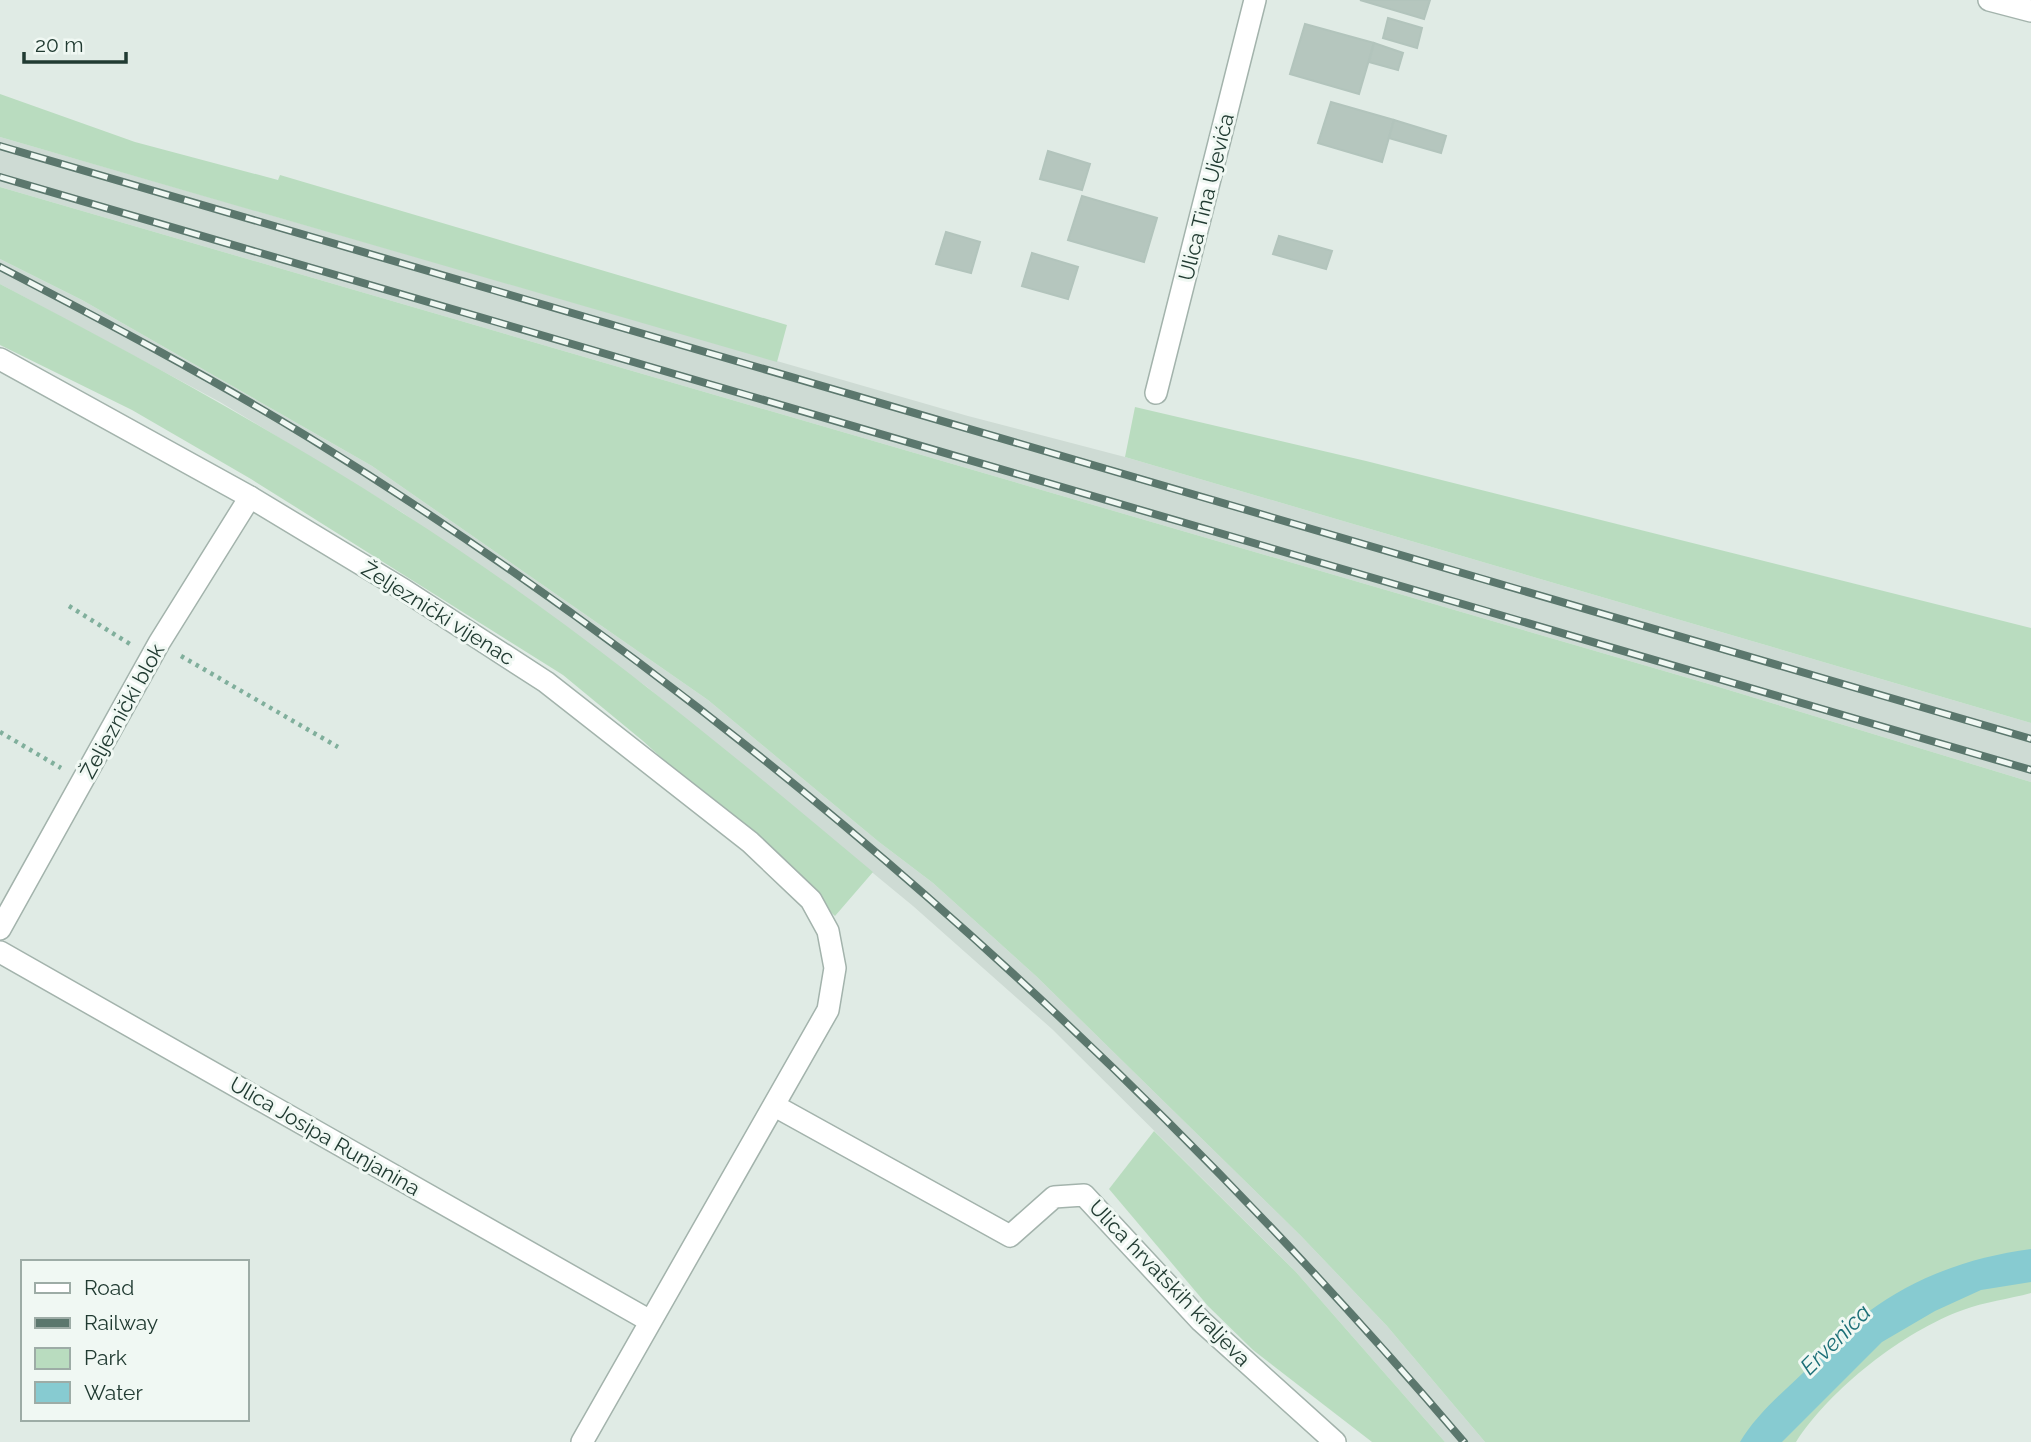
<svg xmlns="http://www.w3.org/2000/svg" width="2031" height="1442" font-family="Raleway,sans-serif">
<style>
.built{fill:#cedbd4}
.green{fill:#b9dcbf}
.water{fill:#87cbd1}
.building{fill:#b5c6be;stroke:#b2c4bc;stroke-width:2}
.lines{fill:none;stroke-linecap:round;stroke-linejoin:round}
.minor-casing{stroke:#a3b3ac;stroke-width:24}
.path{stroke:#80af9c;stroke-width:4.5;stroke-dasharray:3.5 5;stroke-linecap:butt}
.minor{stroke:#fff;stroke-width:21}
.rail-casing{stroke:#5b776d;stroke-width:8}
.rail{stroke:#f0f8f3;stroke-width:5;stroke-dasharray:16;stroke-linecap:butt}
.labels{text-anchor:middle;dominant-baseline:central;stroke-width:6;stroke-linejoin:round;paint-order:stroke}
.street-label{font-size:21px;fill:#213b32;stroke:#f0f8f3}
.water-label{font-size:23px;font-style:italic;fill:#1b6f77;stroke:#f0f8f3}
</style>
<rect width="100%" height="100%" fill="#e0ebe5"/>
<g class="built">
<polygon points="0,137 968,416 1125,457 2031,723 2031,782 1709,684 0,187"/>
<polygon points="0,259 82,300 372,466 708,700 879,842 933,883 1036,976 1301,1236 1387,1326 1485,1442 1445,1442 1296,1272 1052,1029 913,906 647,687 403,513 220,402 0,284"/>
</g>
<g class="green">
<polygon points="0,94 135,142 278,180 280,175 787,325 777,362 0,137"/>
<path d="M 0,187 L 1709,684 L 2031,782 L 2031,1293 C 2009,1299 1984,1302 1963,1310 C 1904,1331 1830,1389 1796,1442 L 1485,1442 L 1387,1326 L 1301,1236 L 1036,976 L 933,883 L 879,842 L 708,700 L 372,466 L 82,300 L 0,259 Z"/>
<path d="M 0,284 C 136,355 271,429 401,512 C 568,618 722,745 873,872 L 835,916 L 643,741 L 563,675 L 251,479 L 132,410 L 0,345 Z"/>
<polygon points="1135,407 1366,461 2031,628 2031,723 1125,457"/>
<polygon points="1154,1131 1296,1272 1445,1442 1372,1442 1253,1350 1208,1306 1109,1189"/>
</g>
<path class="water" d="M 2031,1249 L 2031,1282 L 1981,1290 L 1935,1311 L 1882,1342 L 1782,1442 L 1740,1442 C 1756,1415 1782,1393 1805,1371 C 1826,1352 1845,1329 1868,1312 C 1917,1276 1971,1257 2031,1249 Z"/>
<g class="building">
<polygon points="1360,0 1430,0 1424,19"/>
<polygon points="1388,18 1422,28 1417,48 1383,38"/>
<polygon points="1305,24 1374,43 1359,94 1290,74"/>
<polygon points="1374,43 1403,53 1398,70 1369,62"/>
<polygon points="1331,102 1394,120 1382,162 1318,143"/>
<polygon points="1394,120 1446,136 1441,153 1389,138"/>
<polygon points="1048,151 1090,164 1082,190 1040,179"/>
<polygon points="1082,196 1157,218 1144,262 1068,240"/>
<polygon points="946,232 980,242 971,273 936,264"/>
<polygon points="1279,236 1332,251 1326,269 1273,254"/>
<polygon points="1032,253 1078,267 1068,299 1022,286"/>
</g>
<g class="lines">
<g class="minor-casing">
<g id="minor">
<polyline points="1989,0 2031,11"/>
<polyline points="0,359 250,497 404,590 546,682 750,842 811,900 828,931 835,968 828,1010 582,1442"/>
<polyline points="1156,393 1255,0"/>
<polyline points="0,929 159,643 250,497"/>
<polyline points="0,952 650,1321"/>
<polyline points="775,1106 1010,1236 1054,1197 1084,1195 1201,1321 1335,1442"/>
</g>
</g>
<g class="path">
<polyline points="69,606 130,644"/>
<polyline points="181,656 338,747"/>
<polyline points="0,732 61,768"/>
</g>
<use href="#minor" class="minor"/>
<g class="rail-casing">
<g id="rail">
<polyline points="0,146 2031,739"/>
<polyline points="0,177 2031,770"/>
<path d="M 0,267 C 104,321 208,376 308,437 C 741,704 1134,1055 1464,1442"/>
</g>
</g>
<use href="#rail" class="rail"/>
</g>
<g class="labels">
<g class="street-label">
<text transform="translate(1206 197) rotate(-76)">Ulica Tina Ujevića</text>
<text transform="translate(438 613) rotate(32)">Željeznički vijenac</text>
<text transform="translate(122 711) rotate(-61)">Željeznički blok</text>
<text transform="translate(325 1136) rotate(30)">Ulica Josipa Runjanina</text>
<text transform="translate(1170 1283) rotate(46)">Ulica hrvatskih kraljeva</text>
</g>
<g class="water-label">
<text transform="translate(1835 1339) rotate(-45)">Ervenica</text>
</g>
</g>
<rect x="21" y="1260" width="228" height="161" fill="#f0f8f3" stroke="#9daca6" stroke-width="2"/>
<rect x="35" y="1283" width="35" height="10" fill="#ffffff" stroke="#9daca6" stroke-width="2"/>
<text x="84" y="1295" font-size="21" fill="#213b32">Road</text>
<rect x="35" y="1318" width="35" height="10" fill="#5b776d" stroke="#9daca6" stroke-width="2"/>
<text x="84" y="1330" font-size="21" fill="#213b32">Railway</text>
<rect x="35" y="1348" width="35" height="21" fill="#b9dcbf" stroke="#9daca6" stroke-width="2"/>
<text x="84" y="1365" font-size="21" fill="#213b32">Park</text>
<rect x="35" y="1382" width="35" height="21" fill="#87cbd1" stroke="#9daca6" stroke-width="2"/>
<text x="84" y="1400" font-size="21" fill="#213b32">Water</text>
<path d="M24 52v10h102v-10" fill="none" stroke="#213b32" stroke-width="3.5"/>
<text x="35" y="52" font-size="21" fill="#213b32" stroke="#f0f8f3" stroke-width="5" paint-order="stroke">20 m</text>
</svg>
